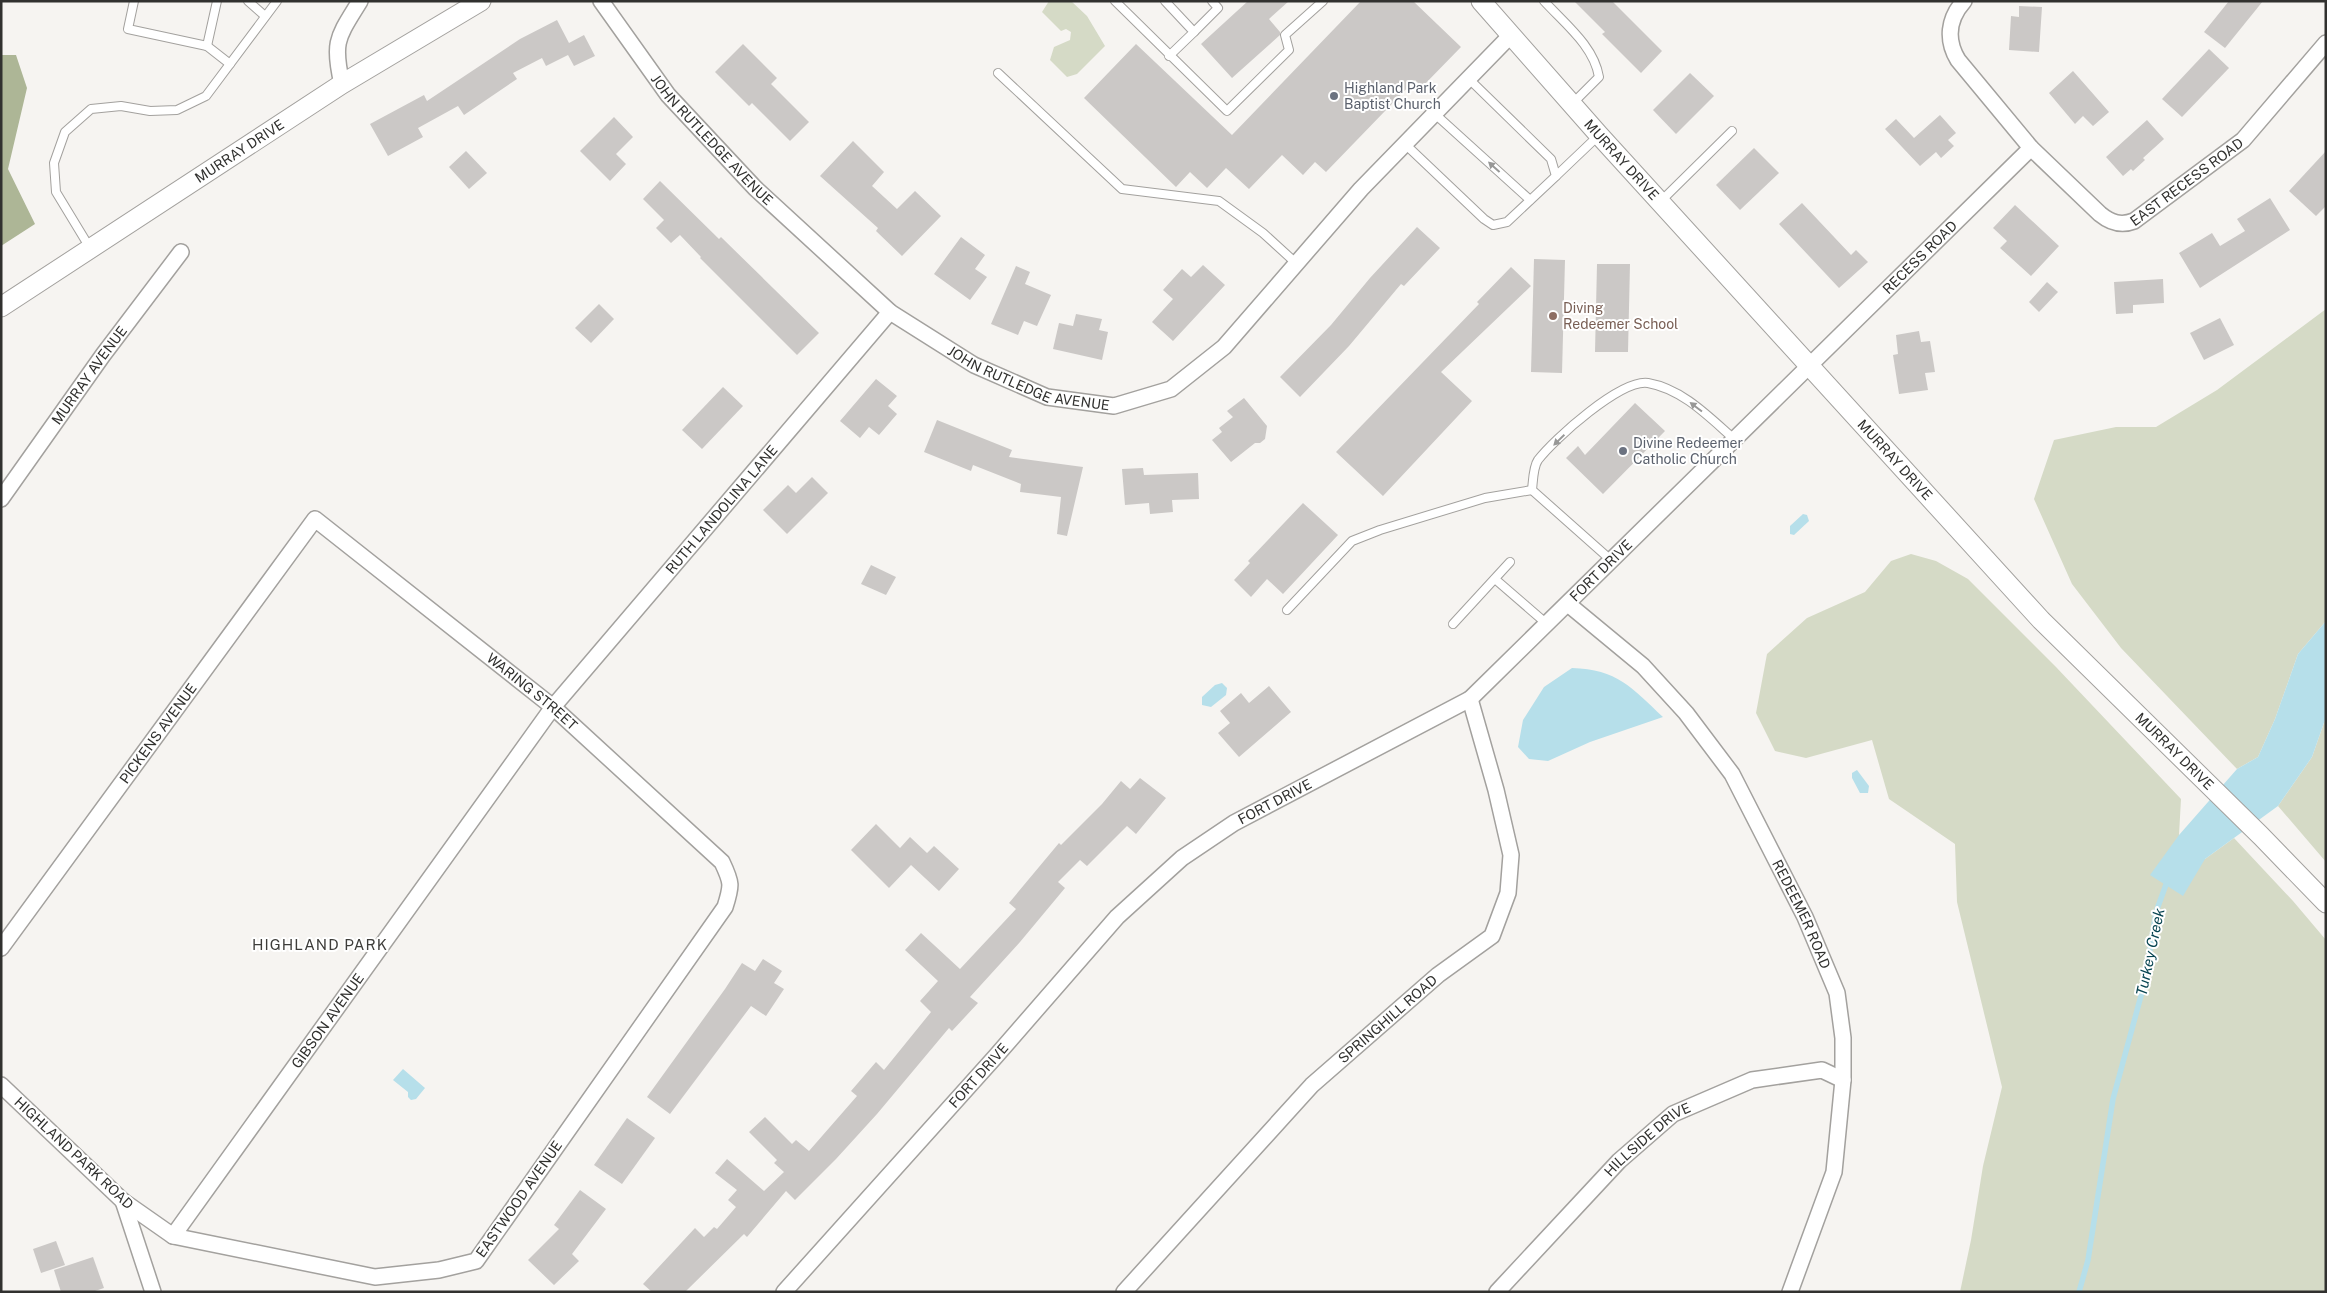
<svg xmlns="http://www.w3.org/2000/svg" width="2327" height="1293" font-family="'Public Sans',sans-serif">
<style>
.green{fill:#d5dac6}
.forest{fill:#adb696}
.water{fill:#b6dfea}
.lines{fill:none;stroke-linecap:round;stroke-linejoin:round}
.stream{stroke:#b6dfea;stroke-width:5.5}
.building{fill:#cbc8c6}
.service-casing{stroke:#a3a19e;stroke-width:10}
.minor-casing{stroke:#a3a19e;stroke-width:18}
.tertiary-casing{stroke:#a3a19e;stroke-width:21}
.service{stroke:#fff;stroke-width:8}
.minor{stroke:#fff;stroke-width:15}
.tertiary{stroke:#fff;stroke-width:19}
.oneway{fill:#989897}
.worship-dot{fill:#6b7280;stroke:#fff;stroke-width:2}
.education-dot{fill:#8d6e63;stroke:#fff;stroke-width:2}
.labels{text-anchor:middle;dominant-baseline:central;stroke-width:4;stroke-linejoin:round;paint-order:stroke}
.worship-label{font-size:14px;fill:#5b616d;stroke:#fff;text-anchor:start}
.street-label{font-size:14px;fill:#31312f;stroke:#fff}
.education-label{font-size:14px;fill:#785e54;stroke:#fff;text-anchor:start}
.neighbourhood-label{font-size:15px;letter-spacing:1px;fill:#3e3d3a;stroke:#fff}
.water-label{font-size:15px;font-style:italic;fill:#084552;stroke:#fff}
</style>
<rect width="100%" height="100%" fill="#f6f4f1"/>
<g class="green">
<polygon points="1049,1 1071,1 1087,16 1105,46 1077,74 1067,77 1050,60 1054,47 1070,40 1071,32 1066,29 1061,31 1042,12"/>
<polygon points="2326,309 2326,621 2298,654 2275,719 2258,757 2237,769 2121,648 2072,584 2034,499 2054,440 2116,427 2156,427 2217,390"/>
<polygon points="1911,554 1936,561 1968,579 2056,667 2181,799 2179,835 2205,859 2234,838 2293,901 2326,940 2326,1292 1960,1292 1971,1240 1983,1166 2002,1087 1957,902 1955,844 1889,799 1872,740 1806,758 1775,751 1756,713 1767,654 1807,618 1865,592 1891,561"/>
<polygon points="2326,717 2326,862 2278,806 2312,757"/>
</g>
<polygon class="forest" points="1,55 16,55 27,88 8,169 35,224 1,246"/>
<g class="water">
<polygon points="1803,514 1807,515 1809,521 1794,535 1790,534 1790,526"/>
<polygon points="2326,621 2326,717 2312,757 2278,806 2205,859 2183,896 2150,875 2179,835 2237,769 2258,757 2275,719 2298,654"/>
<path d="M 1572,668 C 1617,669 1632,688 1663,717 L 1590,742 L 1548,761 L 1529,759 L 1518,747 L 1523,720 L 1544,687 Z"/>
<polygon points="1222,683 1227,688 1226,695 1211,707 1202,705 1202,697 1215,685"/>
<polygon points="1857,770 1869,786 1868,793 1860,793 1852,778 1852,773"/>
<polygon points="403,1069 425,1088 416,1099 411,1100 408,1097 408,1092 393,1080"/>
</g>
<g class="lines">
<polyline class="stream" points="2079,1292 2088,1260 2113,1099 2145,981 2156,912 2168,879"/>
</g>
<g class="building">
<polygon points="1248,1 1289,1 1269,19 1280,32 1280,35 1232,78 1201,44"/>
<polygon points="1361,1 1413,1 1461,47 1422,87 1415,80 1326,172 1315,162 1303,175 1282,155 1249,189 1226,168 1207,188 1190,172 1176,187 1084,98 1136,44 1232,135"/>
<polygon points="1574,1 1612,1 1662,51 1641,73 1602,34 1605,32"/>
<polygon points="2229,1 2263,1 2225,48 2204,32"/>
<polygon points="2019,6 2042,7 2039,52 2009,50 2011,16 2019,17"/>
<polygon points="557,20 569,43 584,35 595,56 574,66 568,55 546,66 542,58 513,73 517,79 464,115 458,106 418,128 423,137 388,156 370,124 424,95 427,101 520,39"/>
<polygon points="743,44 777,78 771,84 809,122 790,141 752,103 749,106 715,72"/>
<polygon points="2209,49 2229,68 2182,117 2162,99"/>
<polygon points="2073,71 2109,112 2093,126 2083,116 2075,124 2049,93"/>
<polygon points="1690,73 1714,96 1676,134 1653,110"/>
<polygon points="1940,115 1956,133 1948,140 1954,146 1941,158 1936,152 1920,166 1885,129 1896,119 1914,138"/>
<polygon points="614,117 633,137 616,154 626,164 610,181 580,151"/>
<polygon points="2147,120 2164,139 2143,158 2145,160 2133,171 2131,169 2123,176 2106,157"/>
<polygon points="853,141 884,172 872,186 897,209 915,191 941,216 902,256 876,231 878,228 820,176"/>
<polygon points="1754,148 1779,173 1740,210 1716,185"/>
<polygon points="466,151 487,173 469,189 449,167"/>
<polygon points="2326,151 2326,206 2316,216 2289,191"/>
<polygon points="660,181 719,239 721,237 819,333 797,355 700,258 701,257 680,235 671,243 656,228 664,220 643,199"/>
<polygon points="2270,198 2290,230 2200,288 2179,253 2212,233 2220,246 2245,231 2237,219"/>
<polygon points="1802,203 1851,255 1856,250 1868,262 1839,288 1779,224"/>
<polygon points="2015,205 2059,246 2031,276 2000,248 2007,241 1993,228"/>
<polygon points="1417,227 1440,248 1404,286 1401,284 1349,346 1300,397 1280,377 1331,325 1370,278"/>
<polygon points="961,237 985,255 975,269 987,277 970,300 934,274"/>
<polygon points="1534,259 1565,260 1562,373 1531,372"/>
<polygon points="1597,264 1630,264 1628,352 1595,352"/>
<polygon points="1203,265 1225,285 1173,341 1152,322 1173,299 1163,290 1182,269 1191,277"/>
<polygon points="1016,266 1030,272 1025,284 1051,295 1037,326 1024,321 1018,335 991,324"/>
<polygon points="1511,267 1531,286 1441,372 1472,401 1383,496 1336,452 1479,304 1477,302"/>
<polygon points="2163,279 2164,303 2133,305 2133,313 2116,314 2114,282"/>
<polygon points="2047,282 2058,292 2039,312 2029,302"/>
<polygon points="599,304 614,319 591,343 575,328"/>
<polygon points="1076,314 1102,319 1099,330 1108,332 1102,360 1053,349 1059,323 1073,326"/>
<polygon points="2220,318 2234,345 2204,360 2190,333"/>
<polygon points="1919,331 1921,342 1930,341 1935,372 1925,373 1928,390 1899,394 1893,355 1898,354 1896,335"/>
<polygon points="876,379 897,396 888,406 897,414 879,435 869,427 860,438 840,421"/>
<polygon points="723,387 743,406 702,449 682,430"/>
<polygon points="1244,398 1267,426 1265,439 1260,443 1255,443 1231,462 1212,440 1222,432 1219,428 1233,417 1227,411"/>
<polygon points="1635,403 1665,431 1603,494 1566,458 1578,446 1585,455"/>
<polygon points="937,420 1012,450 1009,457 1083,467 1067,536 1057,534 1061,497 1020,492 1021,484 973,465 971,471 924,452"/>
<polygon points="1143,468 1144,475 1198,473 1199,499 1172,500 1173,512 1150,514 1149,503 1125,505 1122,469"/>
<polygon points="812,477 828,493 787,534 763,510 788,485 796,493"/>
<polygon points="1303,503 1338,535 1283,594 1267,579 1251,597 1234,580 1250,563 1248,561"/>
<polygon points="871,565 896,577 886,595 861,584"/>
<polygon points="1269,686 1291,712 1239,757 1218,733 1230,723 1220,711 1241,693 1249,703"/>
<polygon points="1140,778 1166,798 1136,834 1127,826 1087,866 1080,860 1058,882 1065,888 1020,942 970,997 978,1003 952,1031 949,1028 877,1114 836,1159 795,1200 786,1191 747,1237 744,1234 685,1292 652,1292 643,1284 695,1228 704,1237 714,1227 717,1229 736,1207 728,1200 737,1190 715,1173 727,1159 764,1191 784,1172 774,1163 777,1160 749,1132 765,1117 792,1144 796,1140 809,1151 857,1096 851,1091 876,1062 884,1070 931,1012 920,1001 938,981 905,950 921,933 960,969 1016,909 1009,903 1059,843 1061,845 1102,804 1121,781 1130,789"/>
<polygon points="876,824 900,848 910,837 927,853 934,846 959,869 939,891 911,865 889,888 851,850"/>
<polygon points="763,959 782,971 774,983 784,989 766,1016 751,1006 670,1114 647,1097 725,989 742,963 755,971"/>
<polygon points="627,1118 655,1138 622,1184 594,1165"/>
<polygon points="580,1190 606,1209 572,1254 579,1261 554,1285 528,1260 559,1229 554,1225"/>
<polygon points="56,1241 65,1265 41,1273 33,1249"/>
<polygon points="93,1257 104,1288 92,1292 61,1292 54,1270"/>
</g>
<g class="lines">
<g class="service-casing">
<g id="service">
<polyline points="134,1 128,29 207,46 230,64"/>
<polyline points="248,1 265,16"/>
<polyline points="1115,1 1227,111 1289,50 1285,35 1323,1"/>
<polyline points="1165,1 1194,32 1169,56"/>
<path d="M 1544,1 C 1565,24 1594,46 1599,77 L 1572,104"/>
<polyline points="1194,32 1218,8 1212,1"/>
<polyline points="207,46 217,1"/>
<polyline points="998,73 1122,189 1219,201 1263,233 1297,264"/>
<polyline points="1435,114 1530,200"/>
<polyline points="1405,144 1484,219 1493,225 1507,222 1556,176 1551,159 1469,79"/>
<polyline points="1556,176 1598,136"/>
<polyline points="1660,202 1732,131"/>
<polyline points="90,248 56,192 54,163 65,132 91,109 121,106 150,111 177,110 206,96 277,1"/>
<path d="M 1612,561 L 1532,490 C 1533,482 1533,467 1538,460 C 1554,439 1621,379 1648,383 C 1682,389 1708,416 1733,438"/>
<polyline points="1495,579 1547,624"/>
<polyline points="1287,610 1352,541 1380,530 1485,498 1532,490"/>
<polyline points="1453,624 1510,562"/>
</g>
</g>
<g class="minor-casing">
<g id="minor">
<path id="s1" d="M 601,1 L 668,95 L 755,188 L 890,312 L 974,365 L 1047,397 L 1114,406 L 1171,389 L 1224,347 L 1361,189 L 1511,35"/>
<path id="s2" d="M 1964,1 C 1948,19 1946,40 1958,60 L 2031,148 L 2100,214 C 2111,223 2121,226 2134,221 L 2243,140 L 2326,43"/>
<path d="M 342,84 C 332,41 338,37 360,1"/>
<path id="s3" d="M 1,499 L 103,355 L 181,252"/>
<path id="s4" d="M 1568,604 L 1643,666 L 1686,713 L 1732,774 L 1805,917 L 1837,993 L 1843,1038 L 1843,1080 L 1834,1172 L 1790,1292"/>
<path id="s5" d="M 1,948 L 315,519 L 553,707 L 722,862 C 732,883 732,885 725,907 L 476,1261 L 439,1270 L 375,1277 L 173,1236 L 123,1201 L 1,1085"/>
<polyline points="123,1201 153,1292"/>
<path id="s6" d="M 173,1236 L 553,707 L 890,312"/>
<path id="s7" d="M 784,1292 L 996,1056 L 1117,917 L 1182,858 L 1234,823 L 1470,699 L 2031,148"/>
<path id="s8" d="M 1124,1292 L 1312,1085 L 1438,975 L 1492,936 L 1508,893 L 1511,855 L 1496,790 L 1470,699"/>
<path id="s9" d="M 1497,1292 L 1619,1161 L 1673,1114 L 1752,1080 L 1822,1070 L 1843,1080"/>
</g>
</g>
<g class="tertiary-casing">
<g id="tertiary">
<path id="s10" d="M 1481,1 L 1599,135 L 2041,620 L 2261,836 L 2326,903"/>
<path id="s11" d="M 1,307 L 342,84 L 481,1"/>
</g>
</g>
<use href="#service" class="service"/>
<use href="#minor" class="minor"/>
<use href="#tertiary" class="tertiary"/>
</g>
<defs><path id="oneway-solid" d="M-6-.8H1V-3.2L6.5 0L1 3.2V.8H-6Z" transform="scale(1.25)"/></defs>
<g class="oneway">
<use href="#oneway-solid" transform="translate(1494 167) rotate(-138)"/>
<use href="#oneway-solid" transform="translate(1696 407) rotate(-143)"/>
<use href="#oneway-solid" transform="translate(1559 440) rotate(136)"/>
</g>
<g class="worship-dot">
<circle cx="1334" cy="96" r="5"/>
<circle cx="1623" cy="451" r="5"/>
</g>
<circle class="education-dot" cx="1553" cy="316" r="5"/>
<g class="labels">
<g class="worship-label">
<text x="1344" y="88">Highland Park<tspan x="1344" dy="16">Baptist Church</tspan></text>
<text x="1633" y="443">Divine Redeemer<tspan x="1633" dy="16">Catholic Church</tspan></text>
</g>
<g class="street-label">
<text stroke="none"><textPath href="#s1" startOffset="178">JOHN RUTLEDGE AVENUE</textPath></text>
<text stroke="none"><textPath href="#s11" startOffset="285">MURRAY DRIVE</textPath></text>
<text stroke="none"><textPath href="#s10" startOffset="212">MURRAY DRIVE</textPath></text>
<text stroke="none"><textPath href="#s2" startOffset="376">EAST RECESS ROAD</textPath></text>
<text stroke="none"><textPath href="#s7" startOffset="1549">RECESS ROAD</textPath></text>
<text stroke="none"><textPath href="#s3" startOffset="152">MURRAY AVENUE</textPath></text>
<text stroke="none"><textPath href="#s1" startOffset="582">JOHN RUTLEDGE AVENUE</textPath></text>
<text stroke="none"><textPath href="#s10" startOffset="618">MURRAY DRIVE</textPath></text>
<text stroke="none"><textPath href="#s6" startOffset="911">RUTH LANDOLINA LANE</textPath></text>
<text stroke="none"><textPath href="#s7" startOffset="1102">FORT DRIVE</textPath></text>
<text stroke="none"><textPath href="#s5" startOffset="809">WARING STREET</textPath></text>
<text stroke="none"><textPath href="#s5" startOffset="266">PICKENS AVENUE</textPath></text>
<text stroke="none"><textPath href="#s10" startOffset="1022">MURRAY DRIVE</textPath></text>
<text stroke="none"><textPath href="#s7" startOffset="698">FORT DRIVE</textPath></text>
<text stroke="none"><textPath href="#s4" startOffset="394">REDEEMER ROAD</textPath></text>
<text stroke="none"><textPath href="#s8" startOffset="380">SPRINGHILL ROAD</textPath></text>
<text stroke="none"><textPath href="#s6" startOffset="265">GIBSON AVENUE</textPath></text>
<text stroke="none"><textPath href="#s7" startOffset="291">FORT DRIVE</textPath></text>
<text stroke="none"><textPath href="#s9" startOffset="215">HILLSIDE DRIVE</textPath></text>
<text transform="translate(74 1153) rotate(43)">HIGHLAND PARK ROAD</text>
<text transform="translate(519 1199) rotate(-55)">EASTWOOD AVENUE</text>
</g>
<g class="education-label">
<text x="1563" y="308">Diving<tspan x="1563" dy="16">Redeemer School</tspan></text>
</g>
<g class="neighbourhood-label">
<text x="320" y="944">HIGHLAND PARK</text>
</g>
<g class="water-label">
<text transform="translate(2150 952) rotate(-78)">Turkey Creek</text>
</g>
</g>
<rect width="2327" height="1293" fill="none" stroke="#31312f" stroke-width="5"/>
</svg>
